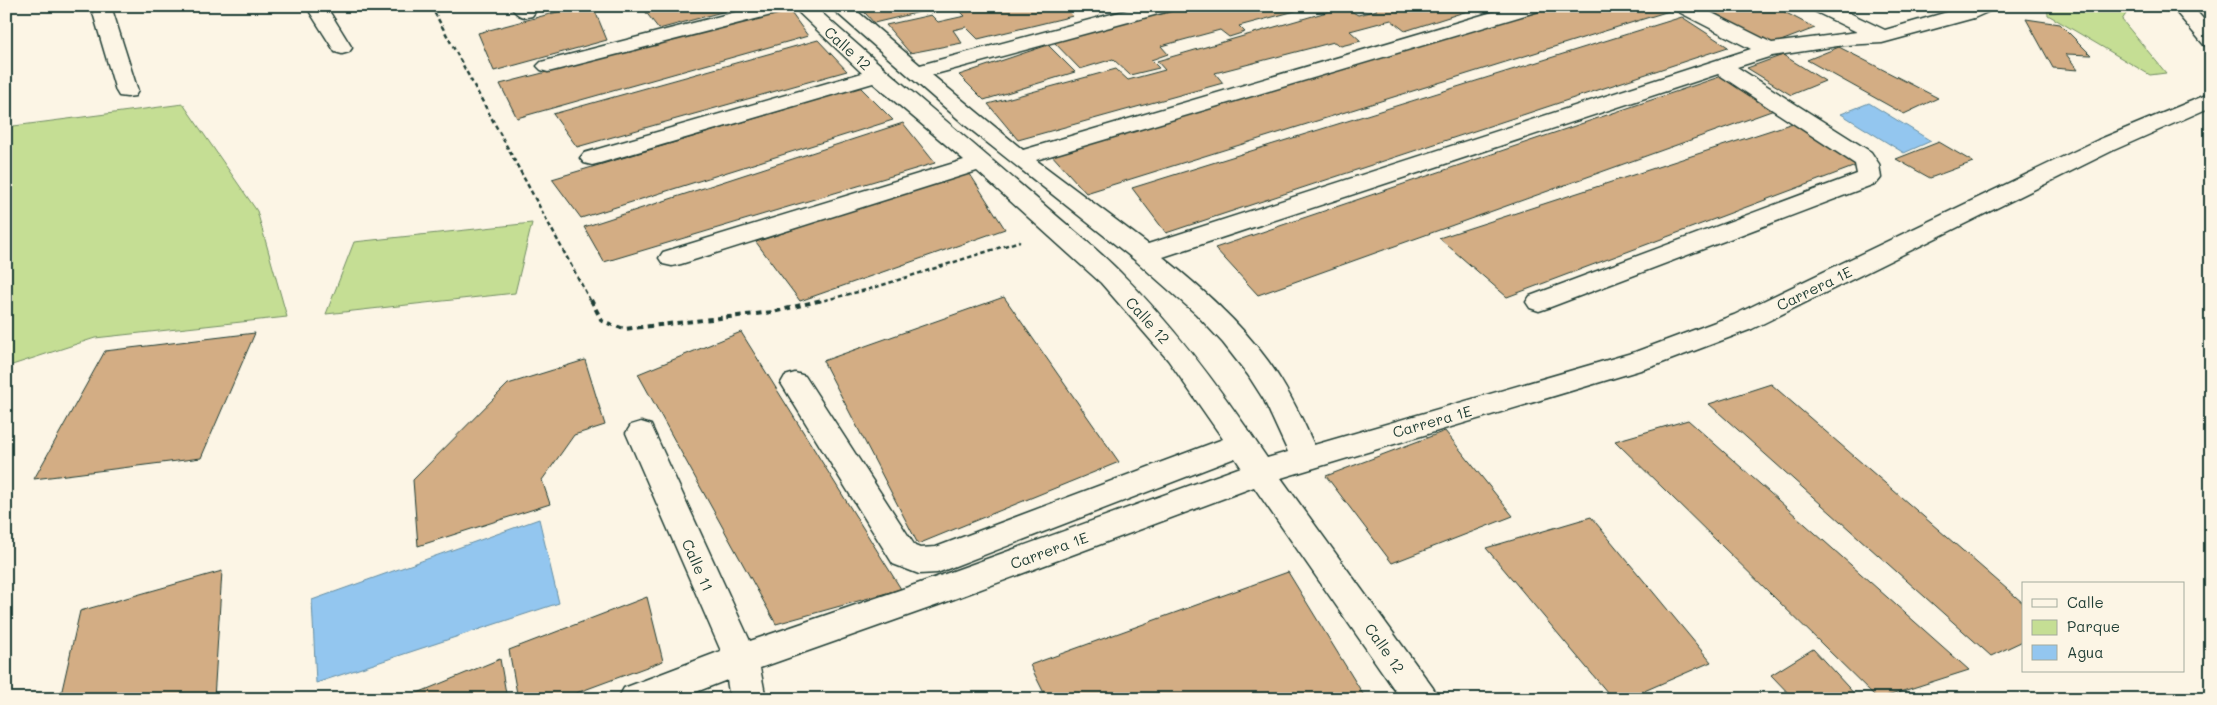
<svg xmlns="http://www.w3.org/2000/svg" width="2217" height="705" font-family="Mali,sans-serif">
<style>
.green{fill:#c5de94;stroke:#728e64}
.water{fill:#93c6ef;stroke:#658fa4}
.building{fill:#d3ad84;stroke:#1f3d34}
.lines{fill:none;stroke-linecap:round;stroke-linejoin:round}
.street-casing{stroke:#1f3d34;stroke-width:3}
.highway-casing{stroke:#1f3d34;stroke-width:3}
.path-far1{stroke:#1f3d34;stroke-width:2.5;stroke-dasharray:4.5 3;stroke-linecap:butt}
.path{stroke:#1f3d34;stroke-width:4;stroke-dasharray:5.5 4.5;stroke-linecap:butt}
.street{fill:#fcf5e5;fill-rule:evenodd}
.highway{fill:#fcf5e5;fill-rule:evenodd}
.labels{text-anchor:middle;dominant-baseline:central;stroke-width:4;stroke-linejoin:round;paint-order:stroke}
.street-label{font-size:15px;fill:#1f3d34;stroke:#fcf5e5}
</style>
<rect width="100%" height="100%" fill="#fcf5e5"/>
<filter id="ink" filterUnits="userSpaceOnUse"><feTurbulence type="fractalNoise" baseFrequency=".02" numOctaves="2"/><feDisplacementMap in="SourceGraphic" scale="10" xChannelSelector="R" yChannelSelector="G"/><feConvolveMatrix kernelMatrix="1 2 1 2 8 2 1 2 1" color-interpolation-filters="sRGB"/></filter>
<g filter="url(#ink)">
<g class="green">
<polygon points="2047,6 2131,6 2122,20 2166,73 2150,75 2048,15"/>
<polygon points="183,104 257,211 287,317 95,338 6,367 6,127"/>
<polygon points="532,223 515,293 326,314 354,242"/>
</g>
<g class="water">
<polygon points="1869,103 1931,141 1904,153 1841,114"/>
<polygon points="539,519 559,603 316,683 312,600"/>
</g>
<g class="building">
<polygon points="580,6 593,6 607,40 494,71 478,33"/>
<polygon points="641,6 744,6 659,29"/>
<polygon points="859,6 945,6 874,23"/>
<polygon points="975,6 1068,6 1064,7 1073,16 978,39 966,27 953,30 962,43 910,53 886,25 931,15 938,22 965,16 959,10"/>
<polygon points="1184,6 1314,6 1239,26 1245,32 1229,37 1220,30 1161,46 1168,54 1151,60 1159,68 1130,75 1113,59 1080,69 1052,40"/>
<polygon points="1353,6 1370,6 1372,8 1360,11"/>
<polygon points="1373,6 1480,7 1405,31 1391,20 1350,31 1361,41 1341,46 1334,42 1215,73 1223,83 1018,140 988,104 1116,69 1128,80 1165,70 1157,61 1344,7 1358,15 1377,10"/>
<polygon points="1556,6 1662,6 1669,11 1086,193 1050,153"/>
<polygon points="1701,6 1773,6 1815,28 1773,44"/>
<polygon points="789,10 808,36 517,118 500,84"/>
<polygon points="1682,17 1728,47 1166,233 1132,188"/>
<polygon points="2026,19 2060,24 2091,55 2066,54 2078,70 2053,68"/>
<polygon points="818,40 847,71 577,147 553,114"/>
<polygon points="1048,45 1075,72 984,100 959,75"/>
<polygon points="1839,47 1938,98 1904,114 1807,60"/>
<polygon points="1783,55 1825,81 1791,95 1747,68"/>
<polygon points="1722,76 1777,109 1258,295 1215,248"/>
<polygon points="860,87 893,120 581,218 552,179"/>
<polygon points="1796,122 1861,164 1507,297 1439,238"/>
<polygon points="903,123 935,163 604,262 584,227"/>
<polygon points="1939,142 1973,162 1930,178 1896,159"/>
<polygon points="968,171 1005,229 800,301 756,242"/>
<polygon points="1004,297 1119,462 918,544 823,361"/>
<polygon points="741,332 901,589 776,624 638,374"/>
<polygon points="255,333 201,458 34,479 105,351"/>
<polygon points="585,360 605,425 574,435 550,469 542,480 550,504 418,546 413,480 508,384"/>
<polygon points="1771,384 2023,603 2023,641 1991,656 1709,404"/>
<polygon points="1688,420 1969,670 1878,699 1615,441"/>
<polygon points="1445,431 1513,516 1392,563 1326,476"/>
<polygon points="1591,517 1711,662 1626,699 1613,699 1486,548"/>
<polygon points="222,571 214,699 60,699 80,611"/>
<polygon points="1288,572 1366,699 1047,699 1030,665"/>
<polygon points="647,597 663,661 560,699 518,699 509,650"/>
<polygon points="1813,649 1859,699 1794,699 1771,675"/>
<polygon points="500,659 507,699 403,699"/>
</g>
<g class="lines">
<g class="street-casing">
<g id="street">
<polygon points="91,6 111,6 138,91 135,96 127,97 119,96 116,91"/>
<polygon points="306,6 326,6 352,48 349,52 342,54 335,52"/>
<path d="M 510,6 L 531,6 L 535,12 L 532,16 C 521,19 517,15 510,6 Z"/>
<path d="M 759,6 L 814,6 C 889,74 967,138 1043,204 C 1068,226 1096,248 1120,272 C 1176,328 1223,392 1267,458 L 1288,452 L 1264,400 L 1248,375 L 1223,343 L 1196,314 L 1136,261 L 965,125 L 829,6 L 851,6 L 920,65 L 1142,6 L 1176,6 L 1173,10 L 932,75 L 1023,150 L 1513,6 L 1545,6 L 1542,10 L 1036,160 L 1148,244 L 1751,49 L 1675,10 L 1672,6 L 1698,6 L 1772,43 L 1857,32 L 1812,10 L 1809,6 L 1835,6 L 1885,30 L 1968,6 L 1995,6 L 1992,10 L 1974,18 L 1882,43 L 1844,45 L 1772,56 L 1737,67 L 1871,152 L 1879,164 L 1881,178 L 1877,183 L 1548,308 L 1539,311 L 1530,308 L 1526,302 L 1530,296 L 1857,174 L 1855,164 L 1718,74 L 1163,257 C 1201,288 1239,321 1268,361 C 1287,387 1301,416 1314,445 L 1635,352 L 1734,315 L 2098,140 L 2211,93 L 2211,107 L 2114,150 L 1752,329 L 1654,366 L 1281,478 L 1433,688 L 1439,699 L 1401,699 L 1254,487 L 938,605 L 760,668 L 766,699 L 730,699 L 727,680 L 678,699 L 618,699 L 624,688 L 721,651 L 626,433 L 631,425 L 641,422 L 651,425 L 750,641 L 920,583 L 1241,467 L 1235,458 L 937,573 L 919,574 L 893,564 L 781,383 L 785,376 L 795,373 L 805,376 L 915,546 L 920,548 L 936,547 L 1223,439 L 1168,360 L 1101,283 L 977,171 L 681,264 L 672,266 L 663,264 L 659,258 L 663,252 L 964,160 L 873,83 L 600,163 L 592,165 L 584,163 L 580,158 L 584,153 L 862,73 L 793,7 L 791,10 L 548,72 L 541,70 L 537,66 L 541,62 Z"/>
</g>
</g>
<g class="highway-casing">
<polygon id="highway" points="2171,6 2192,6 2211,28 2211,47 2204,45"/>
</g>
<g class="path-far1">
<polyline points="431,6 591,302"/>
<polyline points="817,302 870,289 1020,241"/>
</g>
<polyline class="path" points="591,300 602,321 624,329 773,312 822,300"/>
<use href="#street" class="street"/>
<use href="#highway" class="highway"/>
</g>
</g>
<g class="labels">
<g class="street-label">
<text transform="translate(848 48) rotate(42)">Calle 12</text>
<text transform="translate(1814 288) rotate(-26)">Carrera 1E</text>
<text transform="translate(1148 320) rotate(48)">Calle 12</text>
<text transform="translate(1432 421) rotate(-16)">Carrera 1E</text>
<text transform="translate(1049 550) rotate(-20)">Carrera 1E</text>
<text transform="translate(698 565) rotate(66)">Calle 11</text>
<text transform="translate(1385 648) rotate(55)">Calle 12</text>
</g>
</g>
<rect width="2217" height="705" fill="none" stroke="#fcf5e5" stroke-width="25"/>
<rect x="12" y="12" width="2192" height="680" fill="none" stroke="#1f3d34" stroke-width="2" filter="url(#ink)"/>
<rect x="2022" y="582" width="162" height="90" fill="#fcf5e5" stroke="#a4ab9e"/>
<rect x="2032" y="599" width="25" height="8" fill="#fcf5e5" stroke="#a4ab9e"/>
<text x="2067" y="608" font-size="15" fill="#1f3d34">Calle</text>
<rect x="2032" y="620" width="25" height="15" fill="#c5de94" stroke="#a4ab9e"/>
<text x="2067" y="632" font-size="15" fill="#1f3d34">Parque</text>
<rect x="2032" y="645" width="25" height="15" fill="#93c6ef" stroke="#a4ab9e"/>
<text x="2067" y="658" font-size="15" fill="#1f3d34">Agua</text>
</svg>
